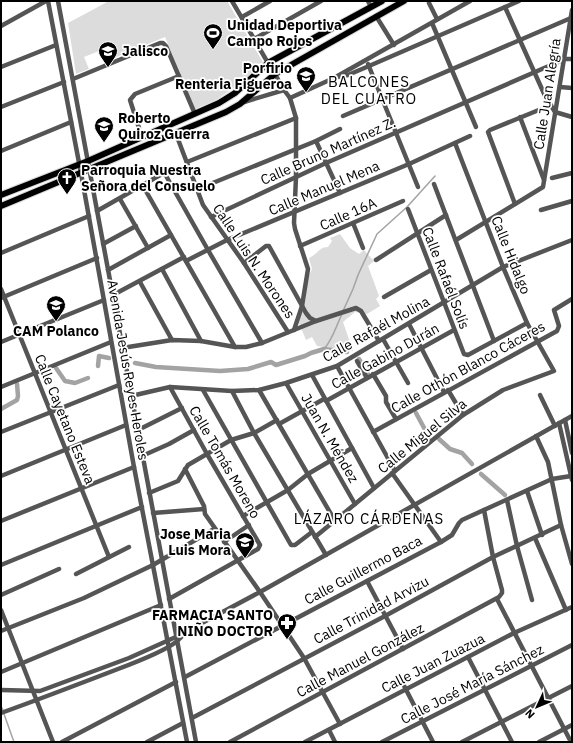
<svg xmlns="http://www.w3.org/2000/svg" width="573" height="743" font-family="'IBM Plex Sans',sans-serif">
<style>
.green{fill:#dcdcdc}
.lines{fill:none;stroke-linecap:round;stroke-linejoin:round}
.stream{stroke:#a3a3a3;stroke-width:1.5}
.canal{stroke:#a3a3a3;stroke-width:4.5}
.major-casing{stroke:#dbdbdb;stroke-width:8}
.minor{stroke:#555;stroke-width:4.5}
.major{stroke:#000;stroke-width:6}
.labels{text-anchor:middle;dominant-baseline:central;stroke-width:3.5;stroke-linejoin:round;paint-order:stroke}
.poi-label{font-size:14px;font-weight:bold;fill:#000;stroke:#fff;text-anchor:start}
.street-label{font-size:14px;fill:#000;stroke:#fff}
.neighbourhood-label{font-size:15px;letter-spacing:1px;fill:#000;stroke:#fff}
</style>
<rect width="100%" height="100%" fill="#fff"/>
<g class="green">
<polygon points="109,1 227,1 264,64 232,89 216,100 195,109 165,37 109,60 104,49 84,57 89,69 76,74 68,23"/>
<path d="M 340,234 L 350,248 L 359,254 L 364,250 L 374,261 L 368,266 L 379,296 L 376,299 L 380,306 L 367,314 L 355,312 L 343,322 L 353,351 L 317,346 L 312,337 L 306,340 L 299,323 L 309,275 L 312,269 L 309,258 C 318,254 319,247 328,247 L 332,241 L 330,238 Z"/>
</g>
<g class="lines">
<g class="stream">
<polyline points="343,311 353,289 358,275 377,234 407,207 435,176"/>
<path d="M 324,349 C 333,339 336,326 342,314"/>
<polyline points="1,706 3,710"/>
<polyline points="4,714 14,742"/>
</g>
<g class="canal">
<polyline points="359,359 368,374"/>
<polyline points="135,363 156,367 220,371 248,369 271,362 276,365 305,356 311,353 324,349 347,352"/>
<polyline points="98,366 99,356 109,358"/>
<polyline points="56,368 65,381 75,383 88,378"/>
<polyline points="1,409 17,400 18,396 17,384"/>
<polyline points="416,413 429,437"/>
<polyline points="439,439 450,449 462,453 472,464"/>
<polyline points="481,474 505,495"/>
</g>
<g class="major-casing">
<g id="major">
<polyline points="1,195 88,161 219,103 235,93 268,63 382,1"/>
<polyline points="1,206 226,112 240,104 275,74 404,1"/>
</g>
</g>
<g class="minor">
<polyline points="48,1 81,173 134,467 187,742"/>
<polyline points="58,1 196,742"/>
<polyline points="232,1 268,63"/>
<polyline points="368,1 371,7"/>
<polyline points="429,3 437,19"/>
<polyline points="505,7 546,98 555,112 572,117"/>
<polyline points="376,16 394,45"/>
<polyline points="242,17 270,1"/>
<polyline points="432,23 476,127"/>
<polyline points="1,26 46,1"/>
<polyline points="254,39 321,1"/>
<polyline points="368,64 418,187"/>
<polyline points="1,67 56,45"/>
<polyline points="275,74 284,90 290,98 296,118 296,177 294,223 295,229 308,269 302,306 294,330"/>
<polyline points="339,77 348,75 369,66 519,1"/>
<polyline points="73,79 160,43 163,43 166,46 195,114"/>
<polyline points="560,87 572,88"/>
<polyline points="290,98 334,78 470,1"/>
<polyline points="244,102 284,90"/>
<polyline points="1,107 64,82"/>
<polyline points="343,116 571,18"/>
<polyline points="520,117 544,180"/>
<polyline points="139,128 130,100 135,94 179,76"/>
<polyline points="176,134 203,205 244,263 288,332"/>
<polyline points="316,141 340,193"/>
<polyline points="1,151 71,122"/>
<polyline points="187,162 296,118"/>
<polyline points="552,178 572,173"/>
<polyline points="434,184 494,341"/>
<polyline points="143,186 235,347"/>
<polyline points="198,189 316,141 340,129"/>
<polyline points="120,199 148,248"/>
<polyline points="515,204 488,132 490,130 551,105"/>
<polyline points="408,209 464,354 468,355 527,323"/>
<polyline points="541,210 572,201"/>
<polyline points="97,211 162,174 165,174 208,250 262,343"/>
<polyline points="211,217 326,163 565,59 572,59"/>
<polyline points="353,223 363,248"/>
<polyline points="456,240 543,187 572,10"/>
<polyline points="103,244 136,226"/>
<polyline points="300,246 403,201"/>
<polyline points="1,253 89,216"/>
<polyline points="376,260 446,215"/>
<polyline points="186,261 227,240 409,164 470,136"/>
<polyline points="244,263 266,246 269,246 306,313 310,318 316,321"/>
<polyline points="162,269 201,341"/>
<polyline points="108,270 171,235"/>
<polyline points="140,282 172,340"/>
<polyline points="1,289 109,557"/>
<polyline points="113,295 184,257"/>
<polyline points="384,297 431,270"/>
<polyline points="1,298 97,258"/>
<polyline points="409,324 444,392"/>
<polyline points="383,339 408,383"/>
<polyline points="1,342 104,300"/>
<polyline points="122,348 172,340 201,341 235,347 246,347 262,343 316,321 356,308 361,311 379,341"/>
<polyline points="357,361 367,378"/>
<polyline points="337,366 395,471"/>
<polyline points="373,374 386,396 386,402 396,419"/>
<polyline points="312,375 374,488"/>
<polyline points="286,383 355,504"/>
<polyline points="1,387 111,342"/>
<polyline points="203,390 291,545 295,545 312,532"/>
<polyline points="259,390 335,521"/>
<polyline points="448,390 463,415"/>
<polyline points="232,391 254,433 326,555"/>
<polyline points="540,395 555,426"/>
<polyline points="131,396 170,387 232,391 259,390 286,383 337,366 503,267 572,240"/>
<polyline points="326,401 454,330"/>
<polyline points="565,420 572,453"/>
<polyline points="559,423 572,480"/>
<polyline points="279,424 324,399"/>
<polyline points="138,430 182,408"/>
<polyline points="1,432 119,385"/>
<polyline points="373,432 557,331 559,326 554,310 572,299"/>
<polyline points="536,436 548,462 561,525 572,564"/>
<polyline points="142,456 169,444 194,430"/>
<polyline points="185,469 204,506 205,514 260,592 304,658 340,724"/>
<polyline points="392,473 441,542"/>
<polyline points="1,476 126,425"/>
<polyline points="527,491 542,535"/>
<polyline points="149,493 178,481 188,465 231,440 254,433 277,420"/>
<polyline points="507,500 517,546 532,600"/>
<polyline points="153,513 204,509"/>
<polyline points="243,516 288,490 308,474 352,448"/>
<polyline points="1,521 134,467"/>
<polyline points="315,537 463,415 503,390 554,371 527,323 503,267 455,143"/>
<polyline points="535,538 566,610"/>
<polyline points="224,542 249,525"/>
<polyline points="1,565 142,507"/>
<polyline points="76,574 129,547"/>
<polyline points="367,581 403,649"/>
<polyline points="1,595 59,569"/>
<polyline points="169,599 258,549 260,545 207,454 170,387"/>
<polyline points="497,599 571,742"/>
<polyline points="1,610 53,742"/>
<polyline points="1,631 84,598 153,565 214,529"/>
<polyline points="468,657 512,742"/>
<polyline points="1,672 161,605"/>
<polyline points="399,676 433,742"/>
<polyline points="185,677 441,542 452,535 459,523 462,520 552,479 571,476"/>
<polyline points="1,690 40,691 129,658 178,636"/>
<path d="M 1,713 C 40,699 79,684 118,669 C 134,663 163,652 176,642 C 180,639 183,635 187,631 L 260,592 L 572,416"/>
<polyline points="192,718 385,616 493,557 561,525"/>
<polyline points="329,730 335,742"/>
<polyline points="62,742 176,682"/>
<polyline points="147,742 183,723"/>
<polyline points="230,742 499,597 502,593 502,590 493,557 484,510"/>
<polyline points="305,742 514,633 572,607"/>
<polyline points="382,742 572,645"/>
<polyline points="462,742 572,686"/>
<polyline points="539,742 572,725"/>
</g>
<use href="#major" class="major"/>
</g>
<defs>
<g id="stadium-pin" transform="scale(1)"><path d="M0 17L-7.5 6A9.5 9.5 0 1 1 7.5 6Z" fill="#000" stroke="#fff"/><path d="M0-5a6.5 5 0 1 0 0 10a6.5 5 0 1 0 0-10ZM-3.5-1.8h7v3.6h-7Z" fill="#fff"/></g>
<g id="school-pin" transform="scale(1)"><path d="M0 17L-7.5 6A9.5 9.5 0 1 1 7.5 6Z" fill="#000" stroke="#fff"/><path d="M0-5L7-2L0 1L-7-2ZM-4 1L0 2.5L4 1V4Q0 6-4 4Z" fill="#fff"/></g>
<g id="church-pin" transform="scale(1)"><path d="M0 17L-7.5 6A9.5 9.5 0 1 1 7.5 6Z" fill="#000" stroke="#fff"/><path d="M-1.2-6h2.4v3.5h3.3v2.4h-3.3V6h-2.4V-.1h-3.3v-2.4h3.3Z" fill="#fff"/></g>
<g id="pharmacy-pin" transform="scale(1)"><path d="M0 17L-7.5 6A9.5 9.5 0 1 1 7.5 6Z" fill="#000" stroke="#fff"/><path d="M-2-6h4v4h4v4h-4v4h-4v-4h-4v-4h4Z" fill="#fff"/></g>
</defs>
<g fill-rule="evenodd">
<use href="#stadium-pin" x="213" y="33"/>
<use href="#school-pin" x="108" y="51"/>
<use href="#school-pin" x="306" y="76"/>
<use href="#school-pin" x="104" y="126"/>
<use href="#church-pin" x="67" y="178"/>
<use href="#school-pin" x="56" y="305"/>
<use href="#school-pin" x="245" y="542"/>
<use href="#pharmacy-pin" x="287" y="623"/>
</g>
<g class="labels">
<g class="poi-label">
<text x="227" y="25">Unidad Deportiva<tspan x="227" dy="16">Campo Rojos</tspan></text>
<text x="122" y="51">Jalisco</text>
<text x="292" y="68" text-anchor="end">Porfirio<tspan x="292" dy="16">Renteria Figueroa</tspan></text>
<text x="118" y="118">Roberto<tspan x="118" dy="16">Quiroz Guerra</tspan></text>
<text x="81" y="170">Parroquia Nuestra<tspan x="81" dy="16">Señora del Consuelo</tspan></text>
<text x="56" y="331" text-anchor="middle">CAM Polanco</text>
<text x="231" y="534" text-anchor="end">Jose Maria<tspan x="231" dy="16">Luis Mora</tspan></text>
<text x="273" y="615" text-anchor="end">FARMACIA SANTO<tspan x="273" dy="16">NIÑO DOCTOR</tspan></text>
</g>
<g class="street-label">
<text transform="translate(547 94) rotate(-81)">Calle Juan Alegría</text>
<text transform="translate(328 151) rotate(-24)">Calle Bruno Martínez Z.</text>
<text transform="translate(324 188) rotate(-23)">Calle Manuel Mena</text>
<text transform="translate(348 214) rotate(-24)">Calle 16A</text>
<text transform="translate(511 255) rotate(68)">Calle Hidalgo</text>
<text transform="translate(254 261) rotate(56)">Calle Luis N. Morones</text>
<text transform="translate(446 278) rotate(69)">Calle Rafaél Solís</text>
<text transform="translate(376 329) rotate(-29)">Calle Rafaél Molina</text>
<text transform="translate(385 356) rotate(-29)">Calle Gabino Durán</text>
<text transform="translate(468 367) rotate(-29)">Calle Othón Blanco Cáceres</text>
<text transform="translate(128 370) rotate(80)">Avenida Jesús Reyes Heroles</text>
<text transform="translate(65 419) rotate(68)">Calle Cayetano Esteva</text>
<text transform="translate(422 436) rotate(-39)">Calle Miguel Silva</text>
<text transform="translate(330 438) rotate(60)">Juan N. Méndez</text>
<text transform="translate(225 462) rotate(60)">Calle Tomás Moreno</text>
<text transform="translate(363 570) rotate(-28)">Calle Guillermo Baca</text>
<text transform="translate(371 610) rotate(-28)">Calle Trinidad Arvizu</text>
<text transform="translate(360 660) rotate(-28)">Calle Manuel González</text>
<text transform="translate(433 663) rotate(-27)">Calle Juan Zuazua</text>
<text transform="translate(472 684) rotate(-27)">Calle José María Sánchez</text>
</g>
<g class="neighbourhood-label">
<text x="369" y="81">BALCONES<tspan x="369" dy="17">DEL CUATRO</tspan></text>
<text x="369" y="518">LÁZARO CÁRDENAS</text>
</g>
</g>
<rect width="573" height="743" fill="none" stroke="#000000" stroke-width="4"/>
<g transform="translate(537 707) rotate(226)" stroke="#ffffff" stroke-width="3" paint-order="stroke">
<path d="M0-3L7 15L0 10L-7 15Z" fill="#000000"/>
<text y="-6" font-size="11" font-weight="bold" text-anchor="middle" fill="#000000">N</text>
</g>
</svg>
